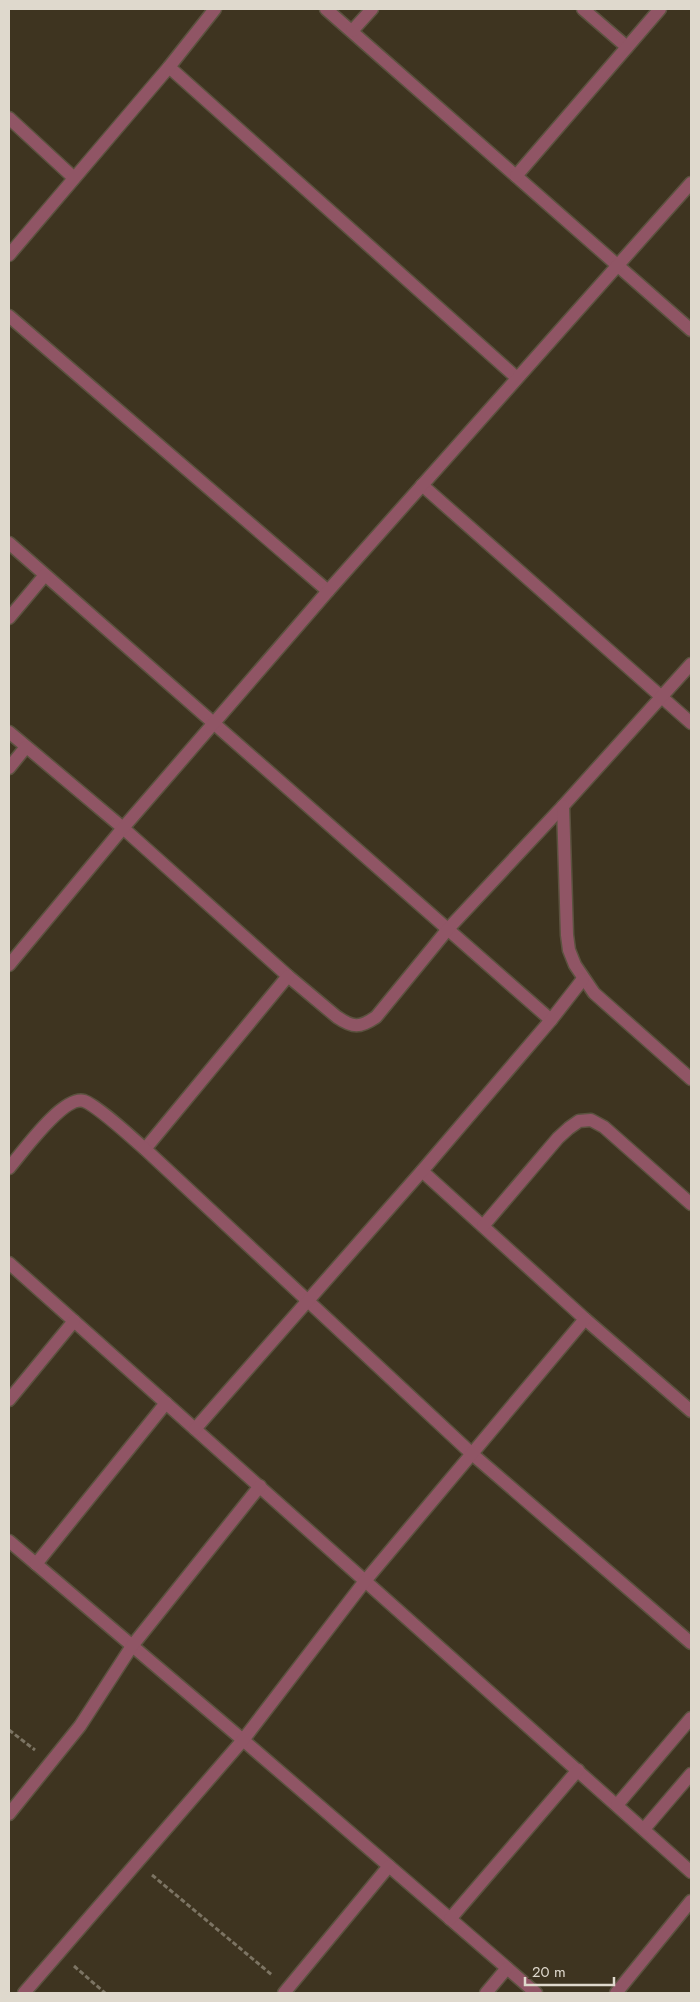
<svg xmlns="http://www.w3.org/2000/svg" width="700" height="2002" font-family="Jost,sans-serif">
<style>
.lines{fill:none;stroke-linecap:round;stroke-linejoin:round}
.minor-casing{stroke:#5b523f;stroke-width:15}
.path{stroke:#7c7463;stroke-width:3;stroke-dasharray:5 2.5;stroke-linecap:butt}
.minor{stroke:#905565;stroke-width:12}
</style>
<rect width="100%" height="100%" fill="#3e3420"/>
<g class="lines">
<g class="minor-casing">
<g id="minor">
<polyline points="326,9 691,330"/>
<polyline points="583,9 627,47"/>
<polyline points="352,31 372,9"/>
<polyline points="169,67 517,378"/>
<polyline points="9,118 74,178"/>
<polyline points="516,176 660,9"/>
<polyline points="9,255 169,67 215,9"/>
<polyline points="9,316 328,591"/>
<polyline points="422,485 691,723"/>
<polyline points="9,543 551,1020"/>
<polyline points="9,618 45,575"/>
<path d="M 9,732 L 123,828 L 288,976 L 337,1017 C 353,1028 360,1028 376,1017 L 448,929 L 563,806 L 691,664"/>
<polyline points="9,768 26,747"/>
<polyline points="563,806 567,935 569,950 575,965 594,993 691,1079"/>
<polyline points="9,965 123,828 328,591 691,183"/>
<polyline points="145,1149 288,976"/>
<path d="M 9,1168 C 22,1153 63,1095 84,1101 C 98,1106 132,1138 145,1149 L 471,1453 L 691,1643"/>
<polyline points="422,1171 585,1319 691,1411"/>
<polyline points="483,1226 558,1138 569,1128 579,1121 591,1120 604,1127 691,1204"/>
<polyline points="9,1263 691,1872"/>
<polyline points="9,1400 74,1321"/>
<polyline points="195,1429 422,1171 551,1020 583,979"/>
<polyline points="9,1541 243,1740 536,1993"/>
<polyline points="36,1564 166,1403"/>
<polyline points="617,1805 691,1718"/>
<polyline points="9,1814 80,1726 132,1646 260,1486"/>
<polyline points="644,1829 691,1774"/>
<polyline points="450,1919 578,1770"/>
<polyline points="24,1993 243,1740 365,1581 585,1319"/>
<polyline points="284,1993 389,1866"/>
<polyline points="486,1993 507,1968"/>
<polyline points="616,1993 691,1901"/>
</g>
</g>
<g class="path">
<polyline points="9,1730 35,1750"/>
<polyline points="152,1875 272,1975"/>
<polyline points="74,1966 105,1993"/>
</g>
<use href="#minor" class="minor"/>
</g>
<rect width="700" height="2002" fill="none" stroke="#dfd9cd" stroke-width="20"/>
<path d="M525 1977v8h89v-8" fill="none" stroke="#dfd9cd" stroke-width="2.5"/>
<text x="532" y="1977" font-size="15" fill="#dfd9cd" stroke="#3e3420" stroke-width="4" paint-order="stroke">20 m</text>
</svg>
